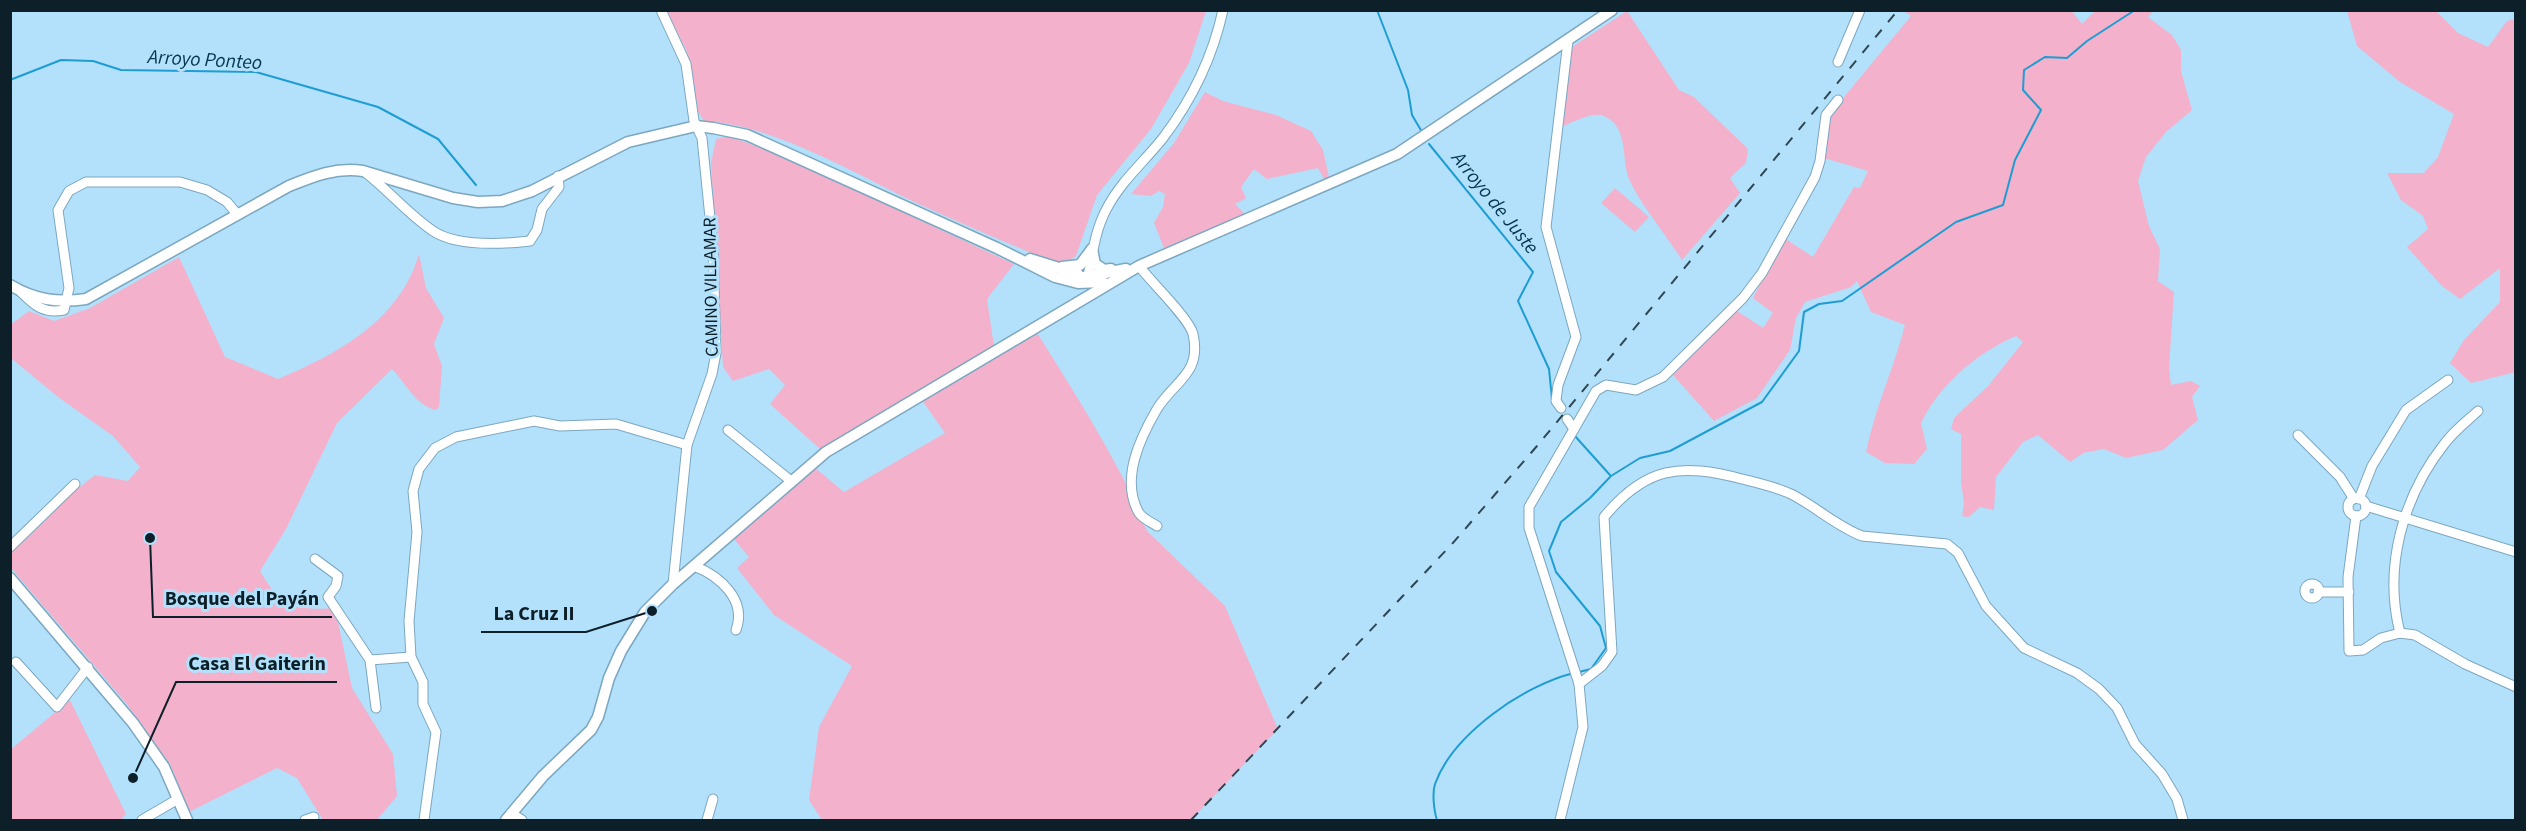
<svg xmlns="http://www.w3.org/2000/svg" width="2526" height="831" font-family="'Source Sans 3',sans-serif">
<style>
.green{fill:#f3b1cb}
.lines{fill:none;stroke-linecap:round;stroke-linejoin:round}
.stream{stroke:#1e9dd3;stroke-width:2}
.minor-casing{stroke:#7ba7c0;stroke-width:11}
.tertiary-casing{stroke:#7ba7c0;stroke-width:13}
.minor{stroke:#fff;stroke-width:9}
.tertiary{stroke:#fff;stroke-width:10}
.rail{stroke:#2f4653;stroke-width:2;stroke-dasharray:10 10;stroke-linecap:butt}
.labels{text-anchor:middle;dominant-baseline:central;stroke-width:6;stroke-linejoin:round;paint-order:stroke}
.street-label{font-size:18px;fill:#0d1f28;stroke:#b3e1fb}
.water-label{font-size:20px;font-style:italic;fill:#05384f;stroke:#b3e1fb}
.leader{fill:none;stroke:#0d1f28;stroke-width:2}
.callout-dot{fill:#0d1f28;stroke:#b3e1fb;stroke-width:2}
.callout-label{font-size:20px;text-anchor:middle;font-weight:bold;fill:#0d1f28;stroke:#b3e1fb;stroke-width:6;stroke-linejoin:round;paint-order:stroke}
</style>
<rect width="100%" height="100%" fill="#b3e1fb"/>
<g class="green">
<path d="M 665,11 L 1206,11 L 1189,63 L 1151,129 L 1097,195 L 1076,256 L 1065,263 L 1050,261 C 1003,241 955,221 908,199 C 849,170 769,124 704,121 L 697,110 L 686,49 Z"/>
<path d="M 1627,11 L 1679,90 L 1694,97 L 1748,149 L 1746,163 L 1730,178 L 1740,193 L 1682,260 C 1667,236 1640,204 1629,179 C 1621,159 1629,129 1606,117 C 1594,110 1575,122 1563,126 L 1572,47 Z"/>
<path d="M 1904,11 L 2072,11 L 2082,24 L 2095,11 L 2153,11 L 2148,17 L 2172,35 L 2181,50 L 2181,71 L 2192,110 L 2166,132 L 2146,157 L 2138,181 L 2149,226 L 2160,249 L 2158,281 L 2174,292 L 2169,368 L 2171,385 L 2191,381 L 2200,386 L 2192,397 L 2198,420 L 2163,450 L 2126,458 L 2104,449 L 2083,453 L 2070,462 L 2038,435 L 2023,442 L 1996,477 L 1994,510 L 1980,507 L 1969,517 L 1962,516 L 1964,503 L 1961,482 L 1961,434 L 1951,429 L 1954,418 L 1989,385 L 2023,342 L 2016,336 C 1977,353 1940,384 1921,423 L 1927,449 L 1914,464 L 1885,463 L 1866,452 C 1875,408 1894,368 1905,325 L 1871,312 L 1857,281 L 1851,287 L 1805,302 L 1796,318 L 1790,350 L 1757,398 L 1714,421 L 1673,375 L 1737,311 L 1763,328 L 1773,313 L 1753,298 L 1784,238 L 1813,257 L 1854,187 L 1860,188 L 1868,171 L 1824,158 L 1830,114 L 1911,16 Z"/>
<polygon points="2347,11 2436,11 2458,33 2488,47 2507,21 2515,19 2516,372 2471,383 2450,363 2464,340 2500,302 2500,268 2460,299 2442,286 2407,247 2428,229 2423,216 2401,200 2387,173 2424,173 2438,157 2454,114 2400,82 2357,46"/>
<polygon points="1205,92 1223,101 1276,115 1311,131 1323,150 1329,177 1324,179 1318,168 1267,179 1254,169 1241,187 1246,198 1235,204 1245,214 1164,248 1154,223 1163,207 1165,194 1159,191 1151,196 1131,194 1174,143"/>
<polygon points="728,136 775,153 1014,264 987,299 994,346 820,449 770,404 785,385 769,369 733,381 723,367 711,163 716,139"/>
<polygon points="1615,188 1649,217 1635,232 1601,203"/>
<path d="M 419,254 L 426,288 L 444,318 L 434,344 L 442,366 L 439,407 L 436,410 C 416,406 405,382 392,369 L 337,423 L 286,529 L 260,571 C 280,606 295,611 335,608 L 352,688 L 393,754 L 397,796 L 377,820 L 323,820 L 297,778 L 277,768 L 189,812 L 170,764 L 126,703 L 11,568 L 11,547 L 33,524 L 95,475 L 128,481 L 140,467 L 113,436 L 58,397 L 11,358 L 10,325 L 29,311 L 54,321 L 90,308 L 179,257 L 225,357 L 278,379 C 338,354 400,320 419,254 Z"/>
<path d="M 1034,328 C 1066,379 1098,429 1125,482 C 1134,499 1138,516 1148,532 L 1225,606 L 1278,729 L 1191,820 L 822,820 L 809,800 L 819,727 L 852,666 L 774,615 L 737,568 L 749,557 L 733,538 L 814,467 L 844,492 L 945,433 L 919,396 Z"/>
<polygon points="70,700 126,814 121,820 11,820 10,750"/>
</g>
<g class="lines">
<g class="stream">
<polyline points="1377,10 1408,90 1412,115 1422,132"/>
<polyline points="10,80 61,60 93,61 121,70 256,72 378,107 438,139 476,185"/>
<polyline points="1429,144 1533,272 1518,301 1549,369 1552,399"/>
<polyline points="1574,435 1610,475"/>
<polyline points="1579,672 1591,669 1606,648 1600,626 1556,572 1549,551 1561,522 1590,498 1611,476 1640,458 1670,451 1762,402 1799,351 1804,312 1819,304 1842,301 1956,222 2003,205 2015,160 2041,110 2023,90 2024,70 2045,57 2067,58 2087,41 2135,10"/>
<path d="M 1437,820 C 1434,811 1432,793 1435,784 C 1453,734 1524,685 1574,673"/>
</g>
<g class="minor-casing">
<g id="minor">
<polyline points="661,10 686,64 694,121 702,138 713,248 716,353 712,374 687,445 673,584"/>
<polyline points="1838,62 1860,10"/>
<path d="M 366,173 C 389,191 409,215 433,231 C 457,247 503,244 530,241 L 537,230 L 542,209 L 559,187 L 558,176"/>
<path d="M 1139,266 C 1151,282 1189,318 1193,334 C 1202,374 1174,381 1157,409 C 1140,438 1120,480 1139,513 C 1143,519 1151,522 1157,526"/>
<path d="M 1088,276 C 1093,252 1095,231 1106,210 C 1120,182 1144,162 1163,138 C 1191,101 1213,56 1223,10"/>
<path d="M 21,292 C 35,306 44,314 64,310 L 69,288 L 58,210 L 69,191 L 86,182 L 180,182 L 207,190 L 227,202 L 237,214"/>
<polyline points="1561,408 1556,401 1558,385 1576,337 1546,227 1568,41"/>
<polyline points="1567,419 1574,429"/>
<polyline points="728,430 791,481"/>
<polyline points="2298,435 2340,477 2354,499"/>
<circle cx="2357" cy="507" r="9"/>
<polyline points="2359,499 2372,466 2406,410 2448,380"/>
<polyline points="2366,506 2516,552"/>
<polyline points="2356,516 2348,577 2349,651 2363,650 2381,638 2400,633 2415,635 2465,664 2516,687"/>
<polyline points="10,547 75,484"/>
<polyline points="315,559 338,576 336,586 328,597 370,660 411,657"/>
<path d="M 694,566 C 720,576 747,600 736,630"/>
<circle cx="2312" cy="591" r="7"/>
<polyline points="2318,592 2349,592"/>
<path d="M 2400,633 C 2383,567 2403,496 2445,443 C 2454,431 2467,421 2478,411"/>
<polyline points="370,660 376,708"/>
<polyline points="16,662 57,707 88,667"/>
<path d="M 1579,684 L 1602,666 L 1612,652 L 1604,517 C 1646,466 1681,463 1742,479 C 1758,483 1776,487 1791,494 C 1815,506 1836,526 1862,536 L 1947,544 L 1958,553 L 1986,606 L 2024,648 L 2077,673 L 2099,689 L 2117,708 L 2135,744 L 2162,774 L 2177,799 L 2183,820"/>
<polyline points="511,813 522,820"/>
<polyline points="142,820 178,799"/>
<polyline points="305,820 314,817"/>
<polyline points="424,820 436,732 423,704 423,682 411,657 409,621 417,532 413,491 419,469 435,448 456,437 534,421 560,426 616,424 687,445"/>
<polyline points="707,820 713,799"/>
<polyline points="1560,820 1583,727 1579,684 1529,528 1529,507 1596,391 1606,385 1636,390 1663,377 1743,298 1762,273 1815,177 1820,161 1826,115 1838,100"/>
</g>
</g>
<g class="tertiary-casing">
<g id="tertiary">
<polyline points="1092,249 1095,264 1104,270 1111,269"/>
<polyline points="1030,259 1078,274"/>
<polyline points="1062,267 1080,265 1092,249"/>
<polyline points="1071,276 1079,278 1126,269"/>
<path d="M 10,285 C 35,300 58,303 86,299 L 289,186 C 314,176 336,167 363,171 L 453,198 L 478,202 L 502,201 L 532,191 L 628,142 L 696,126 L 713,128 L 747,135 L 997,248 L 1055,277 L 1078,283 L 1103,282"/>
<polyline points="10,578 133,723 164,767 187,820"/>
<polyline points="506,820 543,776 591,730 598,717 609,678 621,651 645,612 673,584 826,452 1139,266 1397,154 1612,10"/>
</g>
</g>
<use href="#minor" class="minor"/>
<use href="#tertiary" class="tertiary"/>
<polyline class="rail" points="1191,820 1452,544 1537,446 1898,10"/>
</g>
<g class="labels">
<g class="street-label">
<text transform="translate(711 287) rotate(-91)">CAMINO VILLAMAR</text>
</g>
<g class="water-label">
<text transform="translate(205 60) rotate(3)">Arroyo Ponteo</text>
<text transform="translate(1495 203) rotate(51)">Arroyo de Juste</text>
</g>
</g>
<path class="leader" d="M150 538L153 617H332M652 611L586 632H481M133 778L176 682H337"/>
<g class="callout-dot">
<circle cx="150" cy="538" r="6"/>
<circle cx="652" cy="611" r="6"/>
<circle cx="133" cy="778" r="6"/>
</g>
<g class="callout-label">
<text x="242" y="605">Bosque del Payán</text>
<text x="534" y="620">La Cruz II</text>
<text x="257" y="670">Casa El Gaiterin</text>
</g>
<rect width="2526" height="831" fill="none" stroke="#0d1f28" stroke-width="24"/>
</svg>
